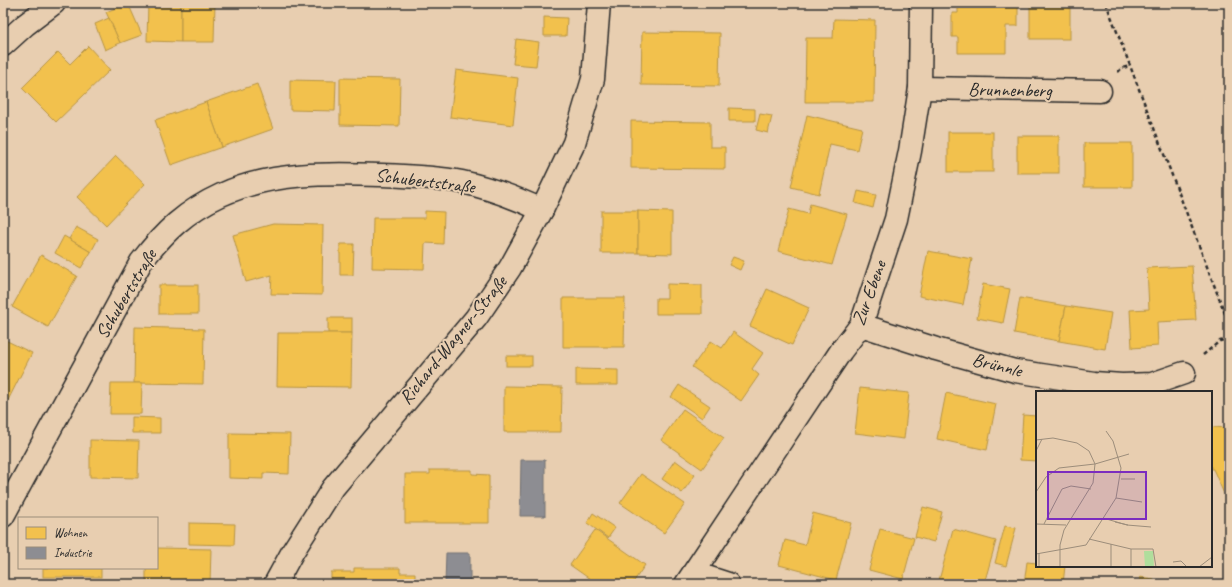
<svg xmlns="http://www.w3.org/2000/svg" width="1232" height="587" font-family="Caveat,sans-serif">
<style>
.homes{fill:#f2c14e;stroke:#b69444}
.industry{fill:#8d8d92;stroke:#707073}
.lines{fill:none;stroke-linecap:round;stroke-linejoin:round}
.minor-casing{stroke:#2b2b2b;stroke-width:25}
.path{stroke:#2b2b2b;stroke-width:2.5;stroke-dasharray:4 3;stroke-linecap:butt}
.minor{stroke:#e8ceb0;stroke-width:22}
.labels{text-anchor:middle;dominant-baseline:central;stroke-width:4;stroke-linejoin:round;paint-order:stroke}
.street-label{font-size:19px;fill:#2b2b2b;stroke:#e8ceb0}
.inset-road{fill:none;stroke:#9c8d7b;stroke-width:1}
.view{fill:#7b2cbf;fill-opacity:0.15;stroke:#7b2cbf;stroke-width:2}
.inset-edge{fill:none;stroke:#2b2b2b;stroke-width:2}
</style>
<rect width="100%" height="100%" fill="#e8ceb0"/>
<filter id="ink" filterUnits="userSpaceOnUse"><feTurbulence type="fractalNoise" baseFrequency=".025" numOctaves="2"/><feDisplacementMap in="SourceGraphic" scale="8" xChannelSelector="R" yChannelSelector="G"/><feConvolveMatrix kernelMatrix="1 2 1 2 8 2 1 2 1" color-interpolation-filters="sRGB"/></filter>
<g filter="url(#ink)">
<g class="homes">
<polygon points="128,3 142,35 120,43 106,12"/>
<polygon points="148,3 181,3 181,42 147,41"/>
<polygon points="181,3 215,3 214,42 181,42"/>
<polygon points="958,3 1018,3 1018,26 1006,26 1006,53 958,53 958,37 952,37 952,13 958,13"/>
<rect x="1030" y="3" width="40" height="36"/>
<polygon points="544,17 567,18 566,36 544,36"/>
<polygon points="109,18 120,43 105,50 95,24"/>
<polygon points="834,19 875,20 874,102 805,102 806,38 833,38"/>
<polygon points="642,32 720,33 719,86 641,85"/>
<polygon points="516,39 539,42 536,66 513,64"/>
<polygon points="88,46 110,70 56,122 22,88 58,52 70,64"/>
<polygon points="456,70 518,78 513,125 450,117"/>
<polygon points="340,78 400,79 399,126 340,125"/>
<polygon points="290,80 336,81 335,111 290,110"/>
<polygon points="257,84 273,129 222,147 206,102"/>
<polygon points="206,102 222,147 171,165 155,120"/>
<polygon points="729,108 755,109 755,121 729,121"/>
<polygon points="760,114 772,116 768,133 756,130"/>
<polygon points="807,115 862,128 857,150 830,144 819,194 791,187"/>
<polygon points="631,121 710,122 710,147 725,147 725,169 631,168"/>
<rect x="948" y="132" width="45" height="40"/>
<rect x="1017" y="136" width="42" height="37"/>
<polygon points="3,143 7,146 3,153"/>
<rect x="1084" y="143" width="48" height="44"/>
<polygon points="116,156 145,184 106,225 77,197"/>
<polygon points="858,191 876,195 873,208 855,203"/>
<polygon points="810,204 847,214 832,265 778,251 789,209 808,214"/>
<polygon points="425,211 444,212 443,244 425,243 424,269 372,268 373,218 425,218"/>
<rect x="601" y="211" width="37" height="42"/>
<polygon points="638,211 672,212 672,254 638,253"/>
<polygon points="273,224 323,225 322,295 271,294 272,275 246,282 233,235"/>
<polygon points="76,227 98,239 91,252 69,239"/>
<polygon points="64,236 91,252 81,268 55,253"/>
<polygon points="340,244 354,244 353,275 340,275"/>
<polygon points="928,251 972,259 963,305 919,296"/>
<polygon points="41,255 77,276 48,327 12,307"/>
<polygon points="733,257 744,261 740,270 729,265"/>
<polygon points="1192,266 1196,320 1157,322 1158,346 1132,348 1130,310 1149,309 1147,268"/>
<polygon points="667,284 702,285 702,314 656,314 656,298 667,298"/>
<polygon points="983,284 1010,289 1003,323 977,318"/>
<rect x="159" y="285" width="39" height="29"/>
<polygon points="767,289 809,308 792,345 750,326"/>
<polygon points="563,298 625,298 624,347 563,347"/>
<polygon points="1020,298 1066,306 1059,341 1014,333"/>
<polygon points="1066,306 1111,313 1105,349 1059,341"/>
<rect x="328" y="318" width="24" height="15"/>
<polygon points="135,327 204,329 203,384 134,383"/>
<polygon points="733,332 763,353 752,369 759,375 741,401 692,367 711,341 722,348"/>
<polygon points="278,333 352,333 351,387 277,386"/>
<polygon points="3,339 32,353 3,410"/>
<rect x="506" y="356" width="26" height="10"/>
<polygon points="576,369 618,370 618,385 576,385"/>
<polygon points="111,383 142,383 141,414 110,414"/>
<polygon points="679,385 710,406 702,418 671,397"/>
<polygon points="504,386 562,387 561,432 504,432"/>
<polygon points="860,388 909,393 904,439 855,433"/>
<polygon points="946,393 996,404 987,450 937,439"/>
<polygon points="683,409 724,438 702,469 661,440"/>
<polygon points="1023,415 1037,416 1037,461 1020,460"/>
<polygon points="132,417 160,418 160,433 132,433"/>
<polygon points="1211,427 1229,428 1229,505 1213,469 1211,469"/>
<polygon points="229,433 290,434 289,474 263,473 263,479 229,478"/>
<polygon points="90,440 139,441 138,478 90,477"/>
<polygon points="675,460 695,475 682,493 662,479"/>
<polygon points="430,470 472,470 472,474 489,475 489,523 405,523 405,474 430,474"/>
<polygon points="641,474 685,504 664,533 620,503"/>
<polygon points="923,507 942,512 934,542 915,537"/>
<polygon points="593,513 615,528 608,538 587,523"/>
<polygon points="813,513 851,523 836,580 779,565 785,540 805,545"/>
<polygon points="189,523 235,524 234,545 189,544"/>
<polygon points="1005,526 1016,528 1006,566 995,563"/>
<polygon points="880,529 914,538 903,579 869,570"/>
<polygon points="953,529 996,541 984,584 938,584"/>
<polygon points="595,530 645,565 632,584 597,584 570,565"/>
<polygon points="157,548 211,549 210,584 146,584 146,568 157,568"/>
<polygon points="1027,562 1037,563 1037,566 1065,566 1063,584 1022,584 1024,584"/>
<rect x="43" y="568" width="58" height="9"/>
<polygon points="354,568 400,568 400,573 415,573 415,584 331,584 331,572 354,572"/>
<polygon points="1140,577 1154,579 1154,584 1139,584"/>
</g>
<g class="industry">
<polygon points="521,460 545,460 545,516 520,516"/>
<polygon points="446,553 470,553 470,584 445,584"/>
</g>
<g class="lines">
<g class="minor-casing">
<g id="minor">
<polyline points="3,45 25,25 54,3"/>
<polyline points="920,88 1100,91"/>
<polyline points="861,325 936,349 1015,371 1094,383 1122,385 1152,384 1184,373"/>
<path d="M 3,516 L 141,262 C 164,232 186,211 221,195 C 271,172 328,173 381,175 C 408,176 436,177 462,182 C 490,188 516,198 542,210"/>
<polyline points="694,573 728,584"/>
<polyline points="275,584 293,551 333,488 476,318 510,268 542,210 574,143 593,79 599,3"/>
<polyline points="686,584 841,351 861,325 896,219 910,151 920,88 921,3"/>
</g>
</g>
<g class="path">
<polyline points="1106,3 1229,324"/>
<polyline points="1118,72 1122,68 1130,66"/>
<polyline points="1203,355 1220,341 1229,339"/>
</g>
<use href="#minor" class="minor"/>
</g>
</g>
<g class="labels">
<g class="street-label">
<text transform="translate(1010 90) rotate(1)">Brunnenberg</text>
<text transform="translate(425 181) rotate(7)">Schubertstraße</text>
<text transform="translate(869 293) rotate(-70)">Zur Ebene</text>
<text transform="translate(126 294) rotate(-59)">Schubertstraße</text>
<text transform="translate(453 340) rotate(-51)">Richard-Wagner-Straße</text>
<text transform="translate(997 365) rotate(14)">Brünnle</text>
</g>
</g>
<g transform="translate(1036 391)">
<rect width="176" height="176" fill="#e8ceb0"/>
<path d="M 108,160 L 117,160 L 118,176 L 109,176 Z" fill="#b0de9c"/>
<path class="inset-road" d="M 0,49 L 17,47 L 41,52 L 53,60 L 59,73 L 57,92 L 28,139 L 24,154 L 24,176M 0,60 L 6,48M 85,88 L 99,88M 0,101 L 10,86 L 23,77 L 59,73 L 93,63M 80,107 L 106,111M 67,127 L 91,134 L 115,136M 79,131 L 92,134M 0,133 L 30,134M 8,133 L 26,98 L 35,95 L 55,98M 53,148 L 95,158 L 117,158 L 120,176M 75,153 L 75,176M 95,158 L 95,176M 0,163 L 50,154 L 80,107 L 85,77 L 77,50 L 70,40M 137,171 L 145,170 L 151,176M 3,176 L 3,162M 163,176 L 176,166"/>
<path class="view" d="M 12,81 L 110,81 L 110,128 L 12,128 Z"/>
<rect width="176" height="176" class="inset-edge"/>
</g>
<rect width="1232" height="587" fill="none" stroke="#e8ceb0" stroke-width="16"/>
<rect x="8" y="8" width="1216" height="571" fill="none" stroke="#2b2b2b" stroke-width="1.5" filter="url(#ink)"/>
<rect x="18" y="517" width="140" height="52" fill="#e8ceb0" stroke="#9c8d7b"/>
<rect x="26" y="527" width="20" height="12" fill="#f2c14e" stroke="#9c8d7b"/>
<text x="54" y="537" font-size="12" fill="#2b2b2b">Wohnen</text>
<rect x="26" y="547" width="20" height="12" fill="#8d8d92" stroke="#9c8d7b"/>
<text x="54" y="557" font-size="12" fill="#2b2b2b">Industrie</text>
</svg>
